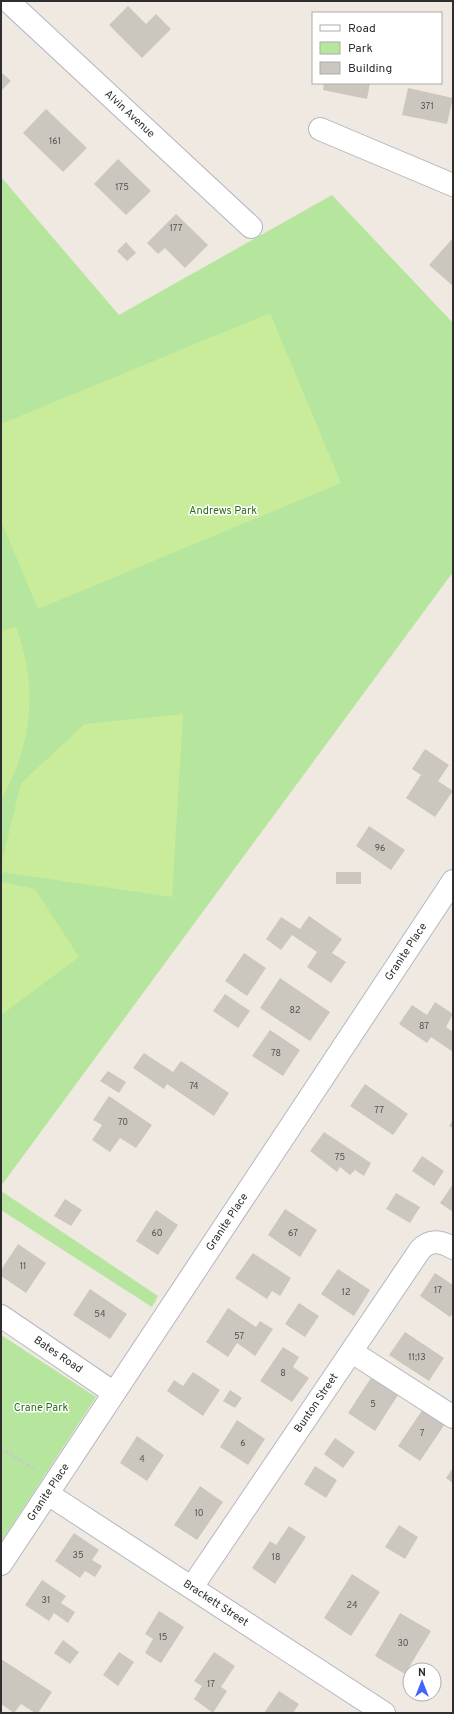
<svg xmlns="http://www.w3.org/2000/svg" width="454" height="1714" font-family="Overpass,sans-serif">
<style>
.green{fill:#b6e59e}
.pitch{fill:#c9ec9a}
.building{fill:#cbc7bf}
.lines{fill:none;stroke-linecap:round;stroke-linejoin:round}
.minor-casing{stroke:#b4b7c1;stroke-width:24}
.path{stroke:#c9c9c9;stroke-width:2.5;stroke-dasharray:3 2;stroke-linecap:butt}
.minor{stroke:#fff;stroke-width:22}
.labels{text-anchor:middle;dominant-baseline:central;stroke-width:3;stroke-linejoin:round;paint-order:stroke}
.number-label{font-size:9px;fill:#555452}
.street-label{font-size:11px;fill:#2e2e2e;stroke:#fff}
.park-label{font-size:11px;fill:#2c6e1b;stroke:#fff}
</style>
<rect width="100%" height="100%" fill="#efe9e1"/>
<g class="green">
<polygon points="1,177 119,315 332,195 453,323 453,572 1,1186"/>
<polygon points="1,1191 158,1296 152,1307 1,1210"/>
<polygon points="1,1335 96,1397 1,1542"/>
</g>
<g class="pitch">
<polygon points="270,313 341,483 38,609 1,521 1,424"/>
<path d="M 16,627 C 38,685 33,746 1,799 L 1,631 Z"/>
<polygon points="183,714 172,897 1,872 1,865 21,783 85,724"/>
<polygon points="1,882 35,889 79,957 1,1015"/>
</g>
<g class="building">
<polygon points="128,6 146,24 156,14 171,29 142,58 109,25"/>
<polygon points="1,72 11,81 1,91"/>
<polygon points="324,83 370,83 367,99 323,90"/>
<polygon points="408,88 453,98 447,124 402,115"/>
<polygon points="46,109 87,148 63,172 23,133"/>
<polygon points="118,159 151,191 126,215 94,184"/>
<polygon points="176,214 208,245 185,268 165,248 158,254 147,243"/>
<polygon points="452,239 453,241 453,286 429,265"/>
<polygon points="126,242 136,253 127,261 117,251"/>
<polygon points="425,749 449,765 438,781 453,791 435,817 406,798 421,775 412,769"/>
<polygon points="369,826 405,850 391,870 356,846"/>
<rect x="336" y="872" width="25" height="12"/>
<polygon points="309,916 342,939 332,953 346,962 331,983 307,967 317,952 292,935 281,950 266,939 281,917 300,929"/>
<polygon points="244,953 266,968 247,996 225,981"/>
<polygon points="280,978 330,1012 310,1041 260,1008"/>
<polygon points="225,994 250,1011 238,1028 213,1011"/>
<polygon points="435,1002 453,1014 446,1027 453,1032 453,1052 431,1037 427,1043 399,1024 412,1005 427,1015"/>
<polygon points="270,1030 300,1050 283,1076 252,1056"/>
<polygon points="144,1053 173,1072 181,1061 229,1093 214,1116 167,1084 164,1089 133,1068"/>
<polygon points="108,1071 126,1082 119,1093 100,1081"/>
<polygon points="365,1084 408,1114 393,1135 350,1106"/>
<polygon points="109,1096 152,1125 136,1148 120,1138 110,1152 92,1140 102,1125 93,1120"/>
<polygon points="453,1120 453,1128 449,1126"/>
<polygon points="324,1132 371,1163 364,1176 355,1170 350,1175 340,1167 337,1172 310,1151"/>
<polygon points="422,1156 444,1171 434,1186 412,1171"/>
<polygon points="453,1184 453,1212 440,1203"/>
<polygon points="396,1193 420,1207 410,1223 386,1209"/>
<polygon points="65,1199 82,1210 71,1226 54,1216"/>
<polygon points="285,1209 317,1230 300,1257 268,1235"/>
<polygon points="156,1210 178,1225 158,1255 136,1241"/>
<polygon points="18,1244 46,1263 26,1293 1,1276 1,1270"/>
<polygon points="253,1253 291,1278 280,1296 272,1291 267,1299 235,1278"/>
<polygon points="338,1269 370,1290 354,1316 321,1294"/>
<polygon points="435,1273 453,1285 453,1313 450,1317 420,1296"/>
<polygon points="90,1289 127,1314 110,1339 73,1315"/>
<polygon points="299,1303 319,1316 305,1337 285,1324"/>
<polygon points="228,1308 256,1327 260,1321 273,1329 255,1356 237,1343 228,1357 206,1342"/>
<polygon points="405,1332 444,1358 429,1381 389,1355"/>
<polygon points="283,1347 299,1357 293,1367 309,1378 292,1402 260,1381"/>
<polygon points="193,1372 220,1390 203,1416 167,1391 174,1380 183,1386"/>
<polygon points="371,1378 398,1395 375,1431 348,1413"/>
<polygon points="230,1390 242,1398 235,1408 223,1401"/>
<polygon points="425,1406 447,1421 420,1461 398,1446"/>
<polygon points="237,1420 265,1439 248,1465 220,1447"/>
<polygon points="137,1436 164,1455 147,1481 120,1463"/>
<polygon points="335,1438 355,1452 343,1468 324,1454"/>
<polygon points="315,1466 337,1480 326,1498 304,1484"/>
<polygon points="453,1468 453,1483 446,1478"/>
<polygon points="200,1486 223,1502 197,1540 174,1525"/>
<polygon points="399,1525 418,1537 405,1559 385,1547"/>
<polygon points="289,1526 306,1537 275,1584 252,1568 270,1541 276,1545"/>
<polygon points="74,1533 99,1550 92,1560 102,1566 95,1577 85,1571 80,1578 55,1561"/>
<polygon points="352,1574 380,1592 351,1636 324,1618"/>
<polygon points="42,1580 66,1596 61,1603 75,1612 68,1623 54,1613 49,1621 25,1605"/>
<polygon points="159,1611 184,1627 161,1663 145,1653 153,1639 145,1634"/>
<polygon points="400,1613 431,1631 405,1674 375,1656"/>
<polygon points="63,1640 79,1652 70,1664 54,1653"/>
<polygon points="119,1652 134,1662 118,1686 103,1675"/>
<polygon points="214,1652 235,1666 221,1687 227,1691 213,1713 194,1699 202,1686 194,1681"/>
<polygon points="1,1659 52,1692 38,1713 35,1713 21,1704 14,1713 1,1704"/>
<polygon points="279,1691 299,1704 293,1713 264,1713"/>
</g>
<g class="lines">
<g class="minor-casing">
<g id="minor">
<path id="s1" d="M 8,1 L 251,227"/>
<polyline points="320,129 453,185"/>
<path id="s2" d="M 1,1316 L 114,1393"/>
<polyline points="352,1352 453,1417"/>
<path id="s3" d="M 48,1494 L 384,1713"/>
<path id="s4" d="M 1,1564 L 453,881"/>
<path id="s5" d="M 192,1587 L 420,1250 C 430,1239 441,1241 453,1248"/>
</g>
</g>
<polyline class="path" points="1,1449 36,1470"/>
<use href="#minor" class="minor"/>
</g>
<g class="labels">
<g class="number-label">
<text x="427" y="106">371</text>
<text x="55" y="141">161</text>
<text x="122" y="187">175</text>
<text x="176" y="228">177</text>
<text x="380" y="848">96</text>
<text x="295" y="1010">82</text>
<text x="424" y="1026">87</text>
<text x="276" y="1053">78</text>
<text x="194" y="1086">74</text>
<text x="379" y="1110">77</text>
<text x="123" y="1122">70</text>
<text x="340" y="1157">75</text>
<text x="157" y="1233">60</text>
<text x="293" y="1233">67</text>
<text x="23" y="1266">11</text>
<text x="438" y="1290">17</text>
<text x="346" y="1292">12</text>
<text x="100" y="1314">54</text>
<text x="239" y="1336">57</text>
<text x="417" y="1357">11;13</text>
<text x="283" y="1373">8</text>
<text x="373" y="1404">5</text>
<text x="422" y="1433">7</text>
<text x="243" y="1443">6</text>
<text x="142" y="1459">4</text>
<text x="199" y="1513">10</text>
<text x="78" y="1555">35</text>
<text x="276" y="1557">18</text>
<text x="46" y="1600">31</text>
<text x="352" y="1605">24</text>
<text x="163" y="1637">15</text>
<text x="403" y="1643">30</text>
<text x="211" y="1684">17</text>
</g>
<g class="street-label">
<text stroke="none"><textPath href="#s1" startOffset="166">Alvin Avenue</textPath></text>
<text stroke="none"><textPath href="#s4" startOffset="734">Granite Place</textPath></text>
<text stroke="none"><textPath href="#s4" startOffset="410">Granite Place</textPath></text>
<text stroke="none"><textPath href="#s2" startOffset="69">Bates Road</textPath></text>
<text stroke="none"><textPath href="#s5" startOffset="222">Bunton Street</textPath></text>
<text stroke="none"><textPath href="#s4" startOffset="86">Granite Place</textPath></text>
<text stroke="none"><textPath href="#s3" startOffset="200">Brackett Street</textPath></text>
</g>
<g class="park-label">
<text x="223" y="511">Andrews Park</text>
<text x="41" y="1408">Crane Park</text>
</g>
</g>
<rect width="454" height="1714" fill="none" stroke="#2e2e2e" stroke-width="4"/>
<rect x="312" y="12" width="130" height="72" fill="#ffffff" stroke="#ababab"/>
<rect x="320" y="25" width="20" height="6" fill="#ffffff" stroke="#ababab"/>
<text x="348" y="32" font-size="12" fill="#2e2e2e">Road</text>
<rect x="320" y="42" width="20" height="12" fill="#b6e59e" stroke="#ababab"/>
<text x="348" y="52" font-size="12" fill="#2e2e2e">Park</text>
<rect x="320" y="62" width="20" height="12" fill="#cbc7bf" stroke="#ababab"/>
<text x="348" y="72" font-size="12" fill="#2e2e2e">Building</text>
<g transform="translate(422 1682)"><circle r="19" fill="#ffffff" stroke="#ababab"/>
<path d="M0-3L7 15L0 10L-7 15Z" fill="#4264fb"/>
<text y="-6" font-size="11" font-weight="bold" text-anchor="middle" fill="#2e2e2e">N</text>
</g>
</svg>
